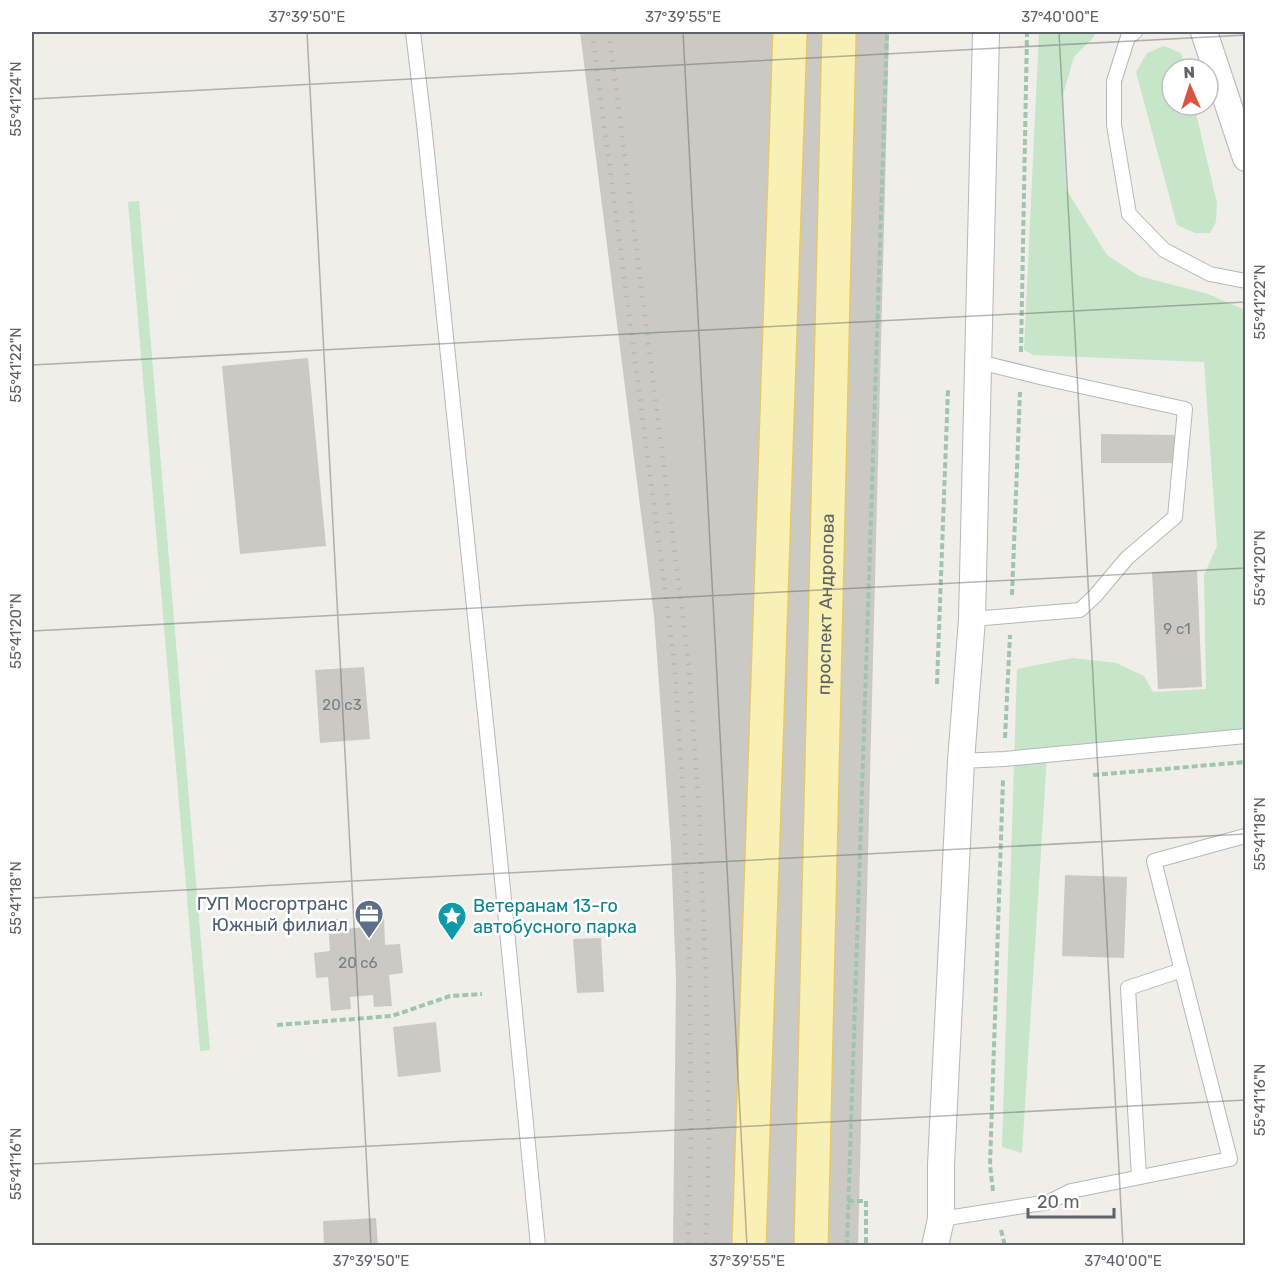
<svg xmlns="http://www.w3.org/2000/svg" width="1277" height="1277" font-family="Rubik,sans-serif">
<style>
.green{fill:#c7e5c8}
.building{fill:#cbc9c4}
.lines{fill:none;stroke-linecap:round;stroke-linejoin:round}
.lane-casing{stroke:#b5b7bb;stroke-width:16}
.street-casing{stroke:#b5b7bb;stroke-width:28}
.primary-casing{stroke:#e6c96a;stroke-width:36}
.path{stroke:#a0c5ad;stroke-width:4;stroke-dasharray:6 3;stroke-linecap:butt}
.lane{stroke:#fff;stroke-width:14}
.street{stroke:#fff;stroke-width:26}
.primary{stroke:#f8f0b4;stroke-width:33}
.rail{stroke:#b5b6b6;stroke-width:4.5;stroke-dasharray:1.5 8;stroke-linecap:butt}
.ticks{fill:none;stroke:#5f6266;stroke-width:1.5;stroke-opacity:0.45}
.labels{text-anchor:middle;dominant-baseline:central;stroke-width:5;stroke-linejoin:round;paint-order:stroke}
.number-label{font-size:15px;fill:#7a7c7e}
.street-label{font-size:18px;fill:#5f6266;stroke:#fff}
.service-label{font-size:18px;fill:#4e5e75;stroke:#fff;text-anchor:end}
.culture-label{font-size:18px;fill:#0d838f;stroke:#fff;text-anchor:start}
.neatline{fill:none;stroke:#5f6266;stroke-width:2}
.ticks-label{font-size:15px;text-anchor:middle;fill:#5f6266}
</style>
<rect width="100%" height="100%" fill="#f0eee8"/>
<g class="green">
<polygon points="1039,32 1096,32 1092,39 1074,57 1062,98 1066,189 1107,255 1139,276 1208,294 1245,310 1245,734 1047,755 1022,1153 1002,1147 1017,669 1073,658 1116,663 1144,676 1153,692 1206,689 1204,575 1217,546 1204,362 1033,355 1024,350"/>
<polygon points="1164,46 1181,53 1185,69 1172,69 1172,105 1194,105 1217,203 1216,222 1210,233 1195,233 1177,225 1136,72 1147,53"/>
<polygon points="139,201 210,1050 200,1051 128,202"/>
</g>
<g class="building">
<polygon points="580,32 889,32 858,1246 673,1246 676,979 671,848 654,616"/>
<polygon points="308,358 326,546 240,554 222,366"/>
<polygon points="1101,434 1178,435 1178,463 1101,463"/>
<polygon points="1197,570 1202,687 1158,689 1152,572"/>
<polygon points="364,667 370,739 320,743 315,670"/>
<polygon points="1065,875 1127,877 1124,958 1062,956"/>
<polygon points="384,916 385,945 400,944 403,973 389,975 392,1006 374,1007 373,995 350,997 351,1009 331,1011 328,977 316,978 314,953 330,951 328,920 341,919 342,929 368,927 367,917"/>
<polygon points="601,938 604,992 577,993 573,939"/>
<polygon points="436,1022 441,1072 398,1077 393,1027"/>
<polygon points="376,1218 378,1246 324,1246 323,1221"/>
</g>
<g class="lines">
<g class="lane-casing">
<g id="lane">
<polyline points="413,32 424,124 498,839 538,1246"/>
<polyline points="1135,32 1128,37 1114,81 1114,125 1129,214 1164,250 1210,274 1246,281"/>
<polyline points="972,619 1080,610 1095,596 1127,558 1175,517 1185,409 1044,378 979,362"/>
<polyline points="961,761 1004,759 1246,736"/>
<polyline points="1139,1177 1128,988 1182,970"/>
<polyline points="941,1219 1049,1202 1071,1191 1230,1159 1154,861 1245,836 1246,837"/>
</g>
</g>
<g class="street-casing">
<g id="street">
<polyline points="1204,32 1246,158"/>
<polyline points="935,1246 941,1219 941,1165 961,761 972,619 986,32"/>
</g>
</g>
<g class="primary-casing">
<g id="primary">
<polyline points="749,1246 790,32"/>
<path id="s1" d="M 811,1246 L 839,32"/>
</g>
</g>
<g class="path">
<polyline points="1021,352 1027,32"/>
<polyline points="1012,595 1020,392"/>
<polyline points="937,684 948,389"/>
<polyline points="1005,738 1010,635"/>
<polyline points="1093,775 1246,762"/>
<polyline points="277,1025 392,1016 450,996 482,994"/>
<polyline points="993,1191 990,1165 1003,779"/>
<polyline points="848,1201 866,1201 866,1246"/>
<polyline points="1001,1230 1005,1246"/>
<polyline points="847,1246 887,32"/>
</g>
<use href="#lane" class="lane"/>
<use href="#street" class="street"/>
<use href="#primary" class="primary"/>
<g class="rail">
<polyline points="592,32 674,659 684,808 690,985 691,1134 688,1246"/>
<polyline points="609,32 688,658 699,809 706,983 709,1137 706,1246"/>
</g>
</g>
<path class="ticks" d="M 307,32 L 371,1246M 683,32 L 747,1246M 1059,32 L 1123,1246M 32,99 L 1246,35M 32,365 L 1246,302M 32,631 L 1246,568M 32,898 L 1246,834M 32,1164 L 1246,1100"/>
<defs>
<g id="office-pin" transform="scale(1.5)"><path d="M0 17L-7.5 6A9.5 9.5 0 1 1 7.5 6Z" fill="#5c6f8a" stroke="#fff"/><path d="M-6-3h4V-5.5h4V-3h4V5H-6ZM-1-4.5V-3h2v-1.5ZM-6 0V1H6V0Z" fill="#fff"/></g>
<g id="sight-pin" transform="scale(1.5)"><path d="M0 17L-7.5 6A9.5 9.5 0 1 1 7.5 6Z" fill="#0f9aa8" stroke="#fff"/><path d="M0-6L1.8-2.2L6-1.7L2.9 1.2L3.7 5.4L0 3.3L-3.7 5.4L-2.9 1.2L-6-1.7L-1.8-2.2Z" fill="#fff"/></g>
</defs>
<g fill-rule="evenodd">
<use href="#office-pin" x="369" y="914"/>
<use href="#sight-pin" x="452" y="916"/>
</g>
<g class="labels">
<g class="number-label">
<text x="1177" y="629">9 с1</text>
<text x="342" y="705">20 с3</text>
<text x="358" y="963">20 с6</text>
</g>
<g class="street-label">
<text stroke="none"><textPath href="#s1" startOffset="642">проспект Андропова</textPath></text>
</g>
<g class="service-label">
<text x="348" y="904">ГУП Мосгортранс<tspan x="348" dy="21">Южный филиал</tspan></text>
</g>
<g class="culture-label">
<text x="473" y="906">Ветеранам 13-го<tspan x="473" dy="21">автобусного парка</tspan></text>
</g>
</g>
<rect width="1277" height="1277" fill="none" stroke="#ffffff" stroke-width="66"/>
<g transform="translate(1190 87) rotate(357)"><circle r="28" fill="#ffffff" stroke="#bfc0c2" stroke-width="1.5"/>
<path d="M0-4.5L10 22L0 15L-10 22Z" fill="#db5542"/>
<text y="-9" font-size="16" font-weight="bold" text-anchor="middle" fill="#5f6266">N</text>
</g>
<path d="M1028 1208v9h86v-9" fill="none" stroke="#5f6266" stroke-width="3"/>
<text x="1037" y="1208" font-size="18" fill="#5f6266" stroke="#ffffff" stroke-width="4.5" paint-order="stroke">20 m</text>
<rect x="33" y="33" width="1211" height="1211" class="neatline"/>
<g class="ticks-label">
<text x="307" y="22">37°39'50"E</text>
<text x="683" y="22">37°39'55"E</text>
<text x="1060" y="22">37°40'00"E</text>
<text transform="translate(16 99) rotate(-90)" y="5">55°41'24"N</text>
<text transform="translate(1260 302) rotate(-90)" y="5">55°41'22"N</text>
<text transform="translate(16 365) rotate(-90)" y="5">55°41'22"N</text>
<text transform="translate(1260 568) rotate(-90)" y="5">55°41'20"N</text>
<text transform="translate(16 631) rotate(-90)" y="5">55°41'20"N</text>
<text transform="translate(1260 834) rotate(-90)" y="5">55°41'18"N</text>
<text transform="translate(16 898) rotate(-90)" y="5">55°41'18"N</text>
<text transform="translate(1260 1100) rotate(-90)" y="5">55°41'16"N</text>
<text transform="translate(16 1164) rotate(-90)" y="5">55°41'16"N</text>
<text x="371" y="1266">37°39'50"E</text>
<text x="747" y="1266">37°39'55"E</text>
<text x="1123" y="1266">37°40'00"E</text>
</g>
</svg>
